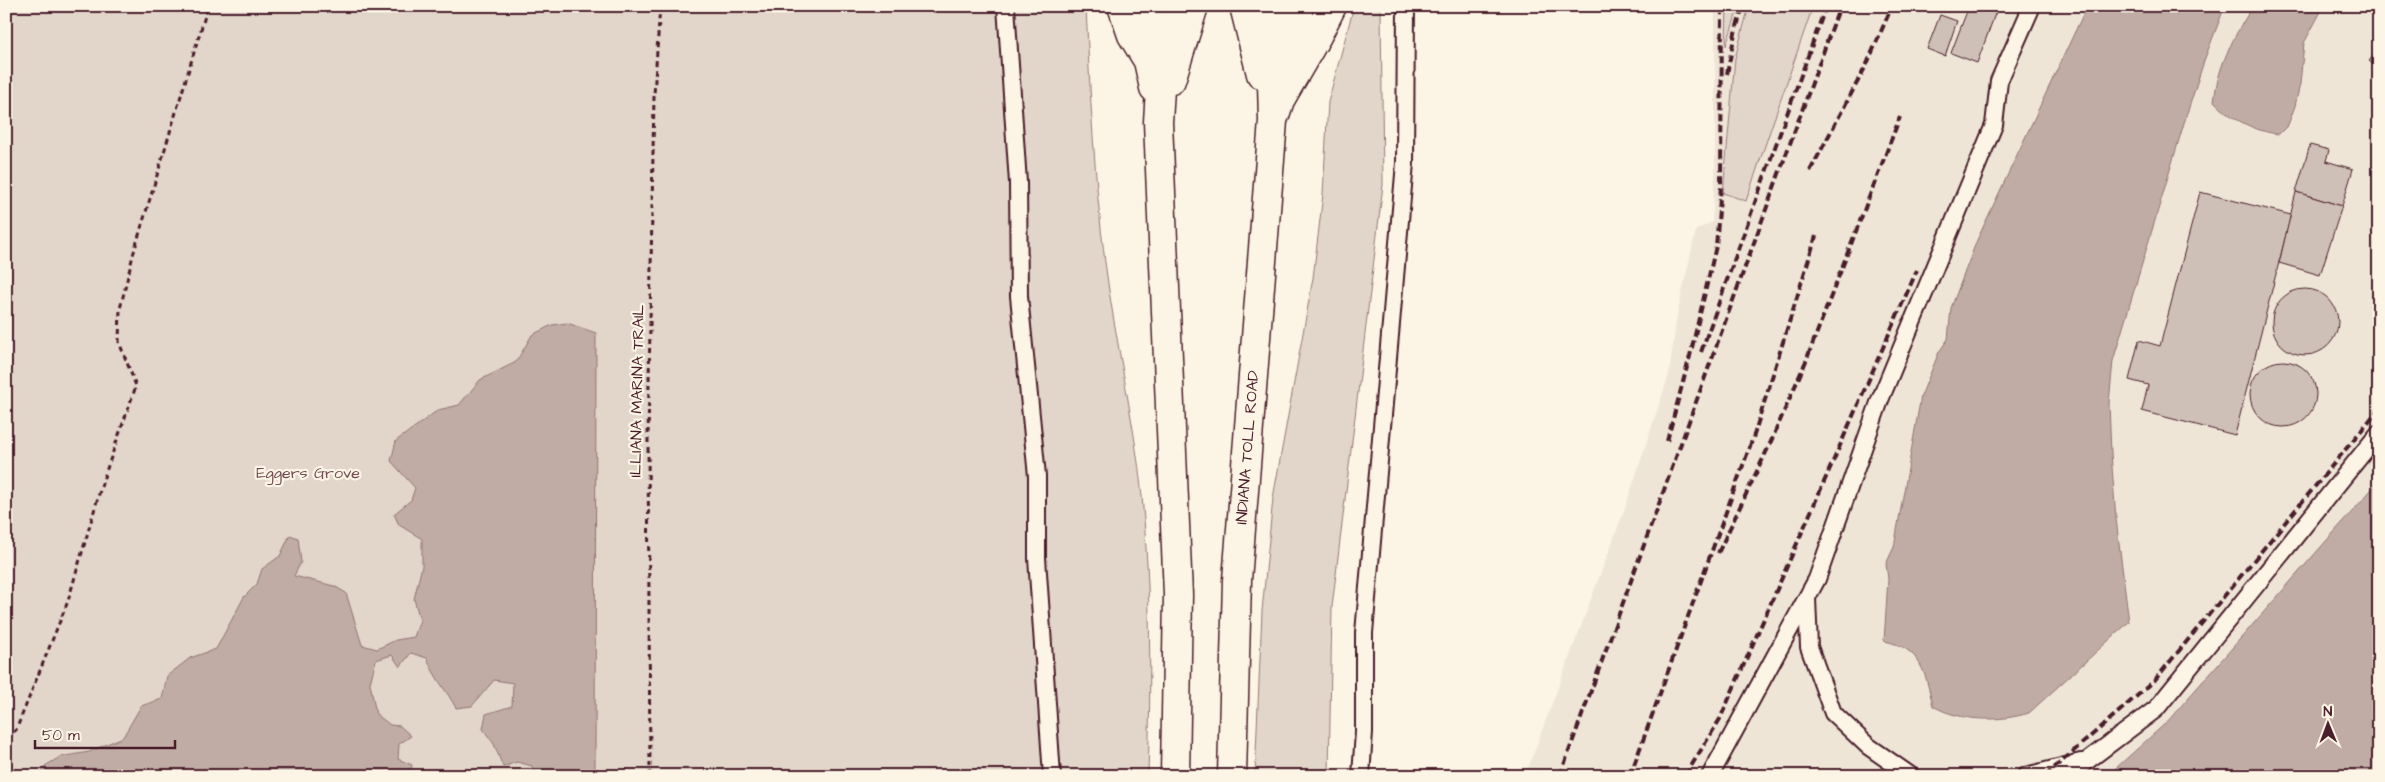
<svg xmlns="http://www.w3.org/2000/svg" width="2385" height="782" font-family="'Architects Daughter',sans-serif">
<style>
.built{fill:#eee5d7}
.green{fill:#e2d5ca;stroke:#967a7a}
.water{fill:#c0aca5;stroke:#917474}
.building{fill:#cfc0b7;stroke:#4a1f2b}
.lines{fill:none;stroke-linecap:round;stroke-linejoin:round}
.street-casing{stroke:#4a1f2b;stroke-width:20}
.highway-casing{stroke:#4a1f2b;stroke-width:31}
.path{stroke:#4a1f2b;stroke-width:3;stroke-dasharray:5 4;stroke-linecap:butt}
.street{stroke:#fcf5e5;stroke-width:16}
.highway{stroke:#fcf5e5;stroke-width:28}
.rail{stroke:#4a1f2b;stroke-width:4;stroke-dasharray:8 4;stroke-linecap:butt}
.labels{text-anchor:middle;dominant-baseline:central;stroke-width:4.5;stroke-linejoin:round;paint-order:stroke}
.street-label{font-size:16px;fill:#4a1f2b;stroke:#fcf5e5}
.park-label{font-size:16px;fill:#704c53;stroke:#fcf5e5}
</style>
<rect width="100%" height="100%" fill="#fcf5e5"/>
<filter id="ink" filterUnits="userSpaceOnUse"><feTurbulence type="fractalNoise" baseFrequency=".02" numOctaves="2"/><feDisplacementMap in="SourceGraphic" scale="10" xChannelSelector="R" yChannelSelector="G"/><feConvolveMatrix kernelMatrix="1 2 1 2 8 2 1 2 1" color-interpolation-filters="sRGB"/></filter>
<g filter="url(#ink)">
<polygon class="built" points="1715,6 1727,6 1727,44 1739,6 1749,6 1735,58 1723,193 1745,201 1813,6 2379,6 2379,481 2167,722 2115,768 2101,776 1525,776 1625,508 1669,374 1677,315 1696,230 1712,222 1715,174"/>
<g class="green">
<path d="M 6,6 L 1086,6 C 1090,92 1094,177 1105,262 C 1115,340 1134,417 1142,496 C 1151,589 1151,682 1148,776 L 6,776 Z"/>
<polygon points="1354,6 1381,6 1383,185 1332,607 1329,776 1255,776 1262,611 1273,498 1313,278 1323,194 1328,102"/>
<polygon points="1727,6 1739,6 1726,46"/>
<polygon points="1749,6 1813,6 1746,201 1723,193 1735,58"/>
</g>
<g class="water">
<path d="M 2087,6 L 2225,6 L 2205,58 L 2184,123 L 2113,361 L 2109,403 L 2111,453 L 2116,519 L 2129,622 L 2029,713 C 1999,722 1961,722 1933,706 C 1925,673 1922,648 1884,641 L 1888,579 L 1886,564 L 1894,547 L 1921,396 L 1939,352 L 1948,339 L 1951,308 L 1977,240 Z"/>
<path d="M 2253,6 L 2324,6 L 2304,43 L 2300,84 L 2295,106 L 2288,125 L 2279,134 C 2256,132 2229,118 2214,101 C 2218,65 2234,36 2253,6 Z"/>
<path d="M 567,323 L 596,333 L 595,776 L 535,776 L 532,766 L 517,762 L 503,767 L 494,744 L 483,729 L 486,714 L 512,706 L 513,683 L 494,680 L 472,706 L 456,708 C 447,691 434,677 427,658 L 411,653 L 400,667 L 392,655 L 376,660 L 370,683 L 376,714 L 390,725 L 400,726 L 411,736 L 399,744 L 398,759 L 412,765 L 410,776 L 39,776 L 45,766 L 60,757 L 89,752 L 123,737 L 141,706 L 162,699 L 167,676 L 190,658 L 216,649 L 244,597 L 257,584 L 262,569 L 280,556 L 290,535 L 298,538 L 301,562 L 294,576 L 334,586 L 346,593 L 362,645 L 377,649 L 396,640 L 414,637 L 420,620 L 414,599 L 422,566 L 422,539 L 399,525 L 394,514 L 411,500 L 415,488 L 391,461 L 396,441 L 438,410 L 459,405 L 480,380 L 516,362 L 532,335 L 552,325 Z"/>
<polygon points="2379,481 2379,776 2107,776 2167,722"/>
</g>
<g class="building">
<polygon points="1969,6 1998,6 1977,63 1951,53"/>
<polygon points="1940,15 1957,21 1945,56 1927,49"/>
<polygon points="2379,49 2379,69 2369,61"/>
<polygon points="2310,145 2329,150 2326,161 2353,169 2342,206 2296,192"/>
<polygon points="2200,192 2291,215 2235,435 2142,411 2148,385 2129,380 2139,340 2160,346"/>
<polygon points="2296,192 2342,206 2320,275 2279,263"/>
<circle cx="2305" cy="322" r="33"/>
<circle cx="2283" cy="394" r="33"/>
</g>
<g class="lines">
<g class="street-casing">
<g id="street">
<polyline points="1006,6 1018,183 1019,296 1037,476 1037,558 1052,776"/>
<polyline points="1807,598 1809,647 1833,713 1868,746 1911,776"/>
<polyline points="1361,776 1364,732 1364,633 1405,163 1406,6"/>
<polyline points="1710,776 1817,579 1880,400 1994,125 1999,81 2032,6"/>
<polyline points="2026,776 2081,762"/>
<polyline points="2067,776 2156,709 2379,433"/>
</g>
</g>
<g class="highway-casing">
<g id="highway">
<polyline points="1122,6 1132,35 1148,61 1154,88"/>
<polyline points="1145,6 1150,49"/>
<polyline points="1165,6 1158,122 1178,595 1175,776"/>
<polyline points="1244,6 1261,74"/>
<polyline points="1298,6 1298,67"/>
<polyline points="1171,80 1194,6"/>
<polyline points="1275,115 1280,100 1317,36 1332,6"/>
<path id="s1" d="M 1232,776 L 1237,580 L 1273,121 L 1270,6"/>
</g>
</g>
<g class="path">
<polyline points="6,737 16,730 68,601 103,480 136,386 119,342 120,309 133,255 208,6"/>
<polyline points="650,776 648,440 654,95 660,6"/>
</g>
<use href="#street" class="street"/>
<use href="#highway" class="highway"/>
<g class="rail">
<polyline points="1727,74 1735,33 1743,6"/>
<polyline points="1810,171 1867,64 1892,6"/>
<polyline points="1701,352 1826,6"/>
<polyline points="1667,441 1690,356 1716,246 1721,187 1722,6"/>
<polyline points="1718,553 1769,446 1806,361 1900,117"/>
<polyline points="1560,776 1840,6"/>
<polyline points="1630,776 1754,435 1816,236"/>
<polyline points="1685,776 1720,719 1917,270"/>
<polyline points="2045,776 2154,681 2379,409"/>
</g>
</g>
</g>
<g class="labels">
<g class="street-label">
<text transform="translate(637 391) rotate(-89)">ILLIANA MARINA TRAIL</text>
<text stroke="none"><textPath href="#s1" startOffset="329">INDIANA TOLL ROAD</textPath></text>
</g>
<g class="park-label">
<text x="308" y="473">Eggers Grove</text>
</g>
</g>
<rect width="2385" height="782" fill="none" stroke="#fcf5e5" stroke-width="25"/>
<rect x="12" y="12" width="2360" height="757" fill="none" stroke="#4a1f2b" stroke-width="2" filter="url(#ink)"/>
<g transform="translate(2328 724) rotate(359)" stroke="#fcf5e5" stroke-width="4" paint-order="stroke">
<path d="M0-4L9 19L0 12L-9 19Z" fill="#4a1f2b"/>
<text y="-8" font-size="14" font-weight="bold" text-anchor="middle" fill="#4a1f2b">N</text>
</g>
<path d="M35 740v8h140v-8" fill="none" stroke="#4a1f2b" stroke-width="2.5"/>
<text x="42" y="740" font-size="15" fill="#4a1f2b" stroke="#fcf5e5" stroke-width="4" paint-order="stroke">50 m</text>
</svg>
